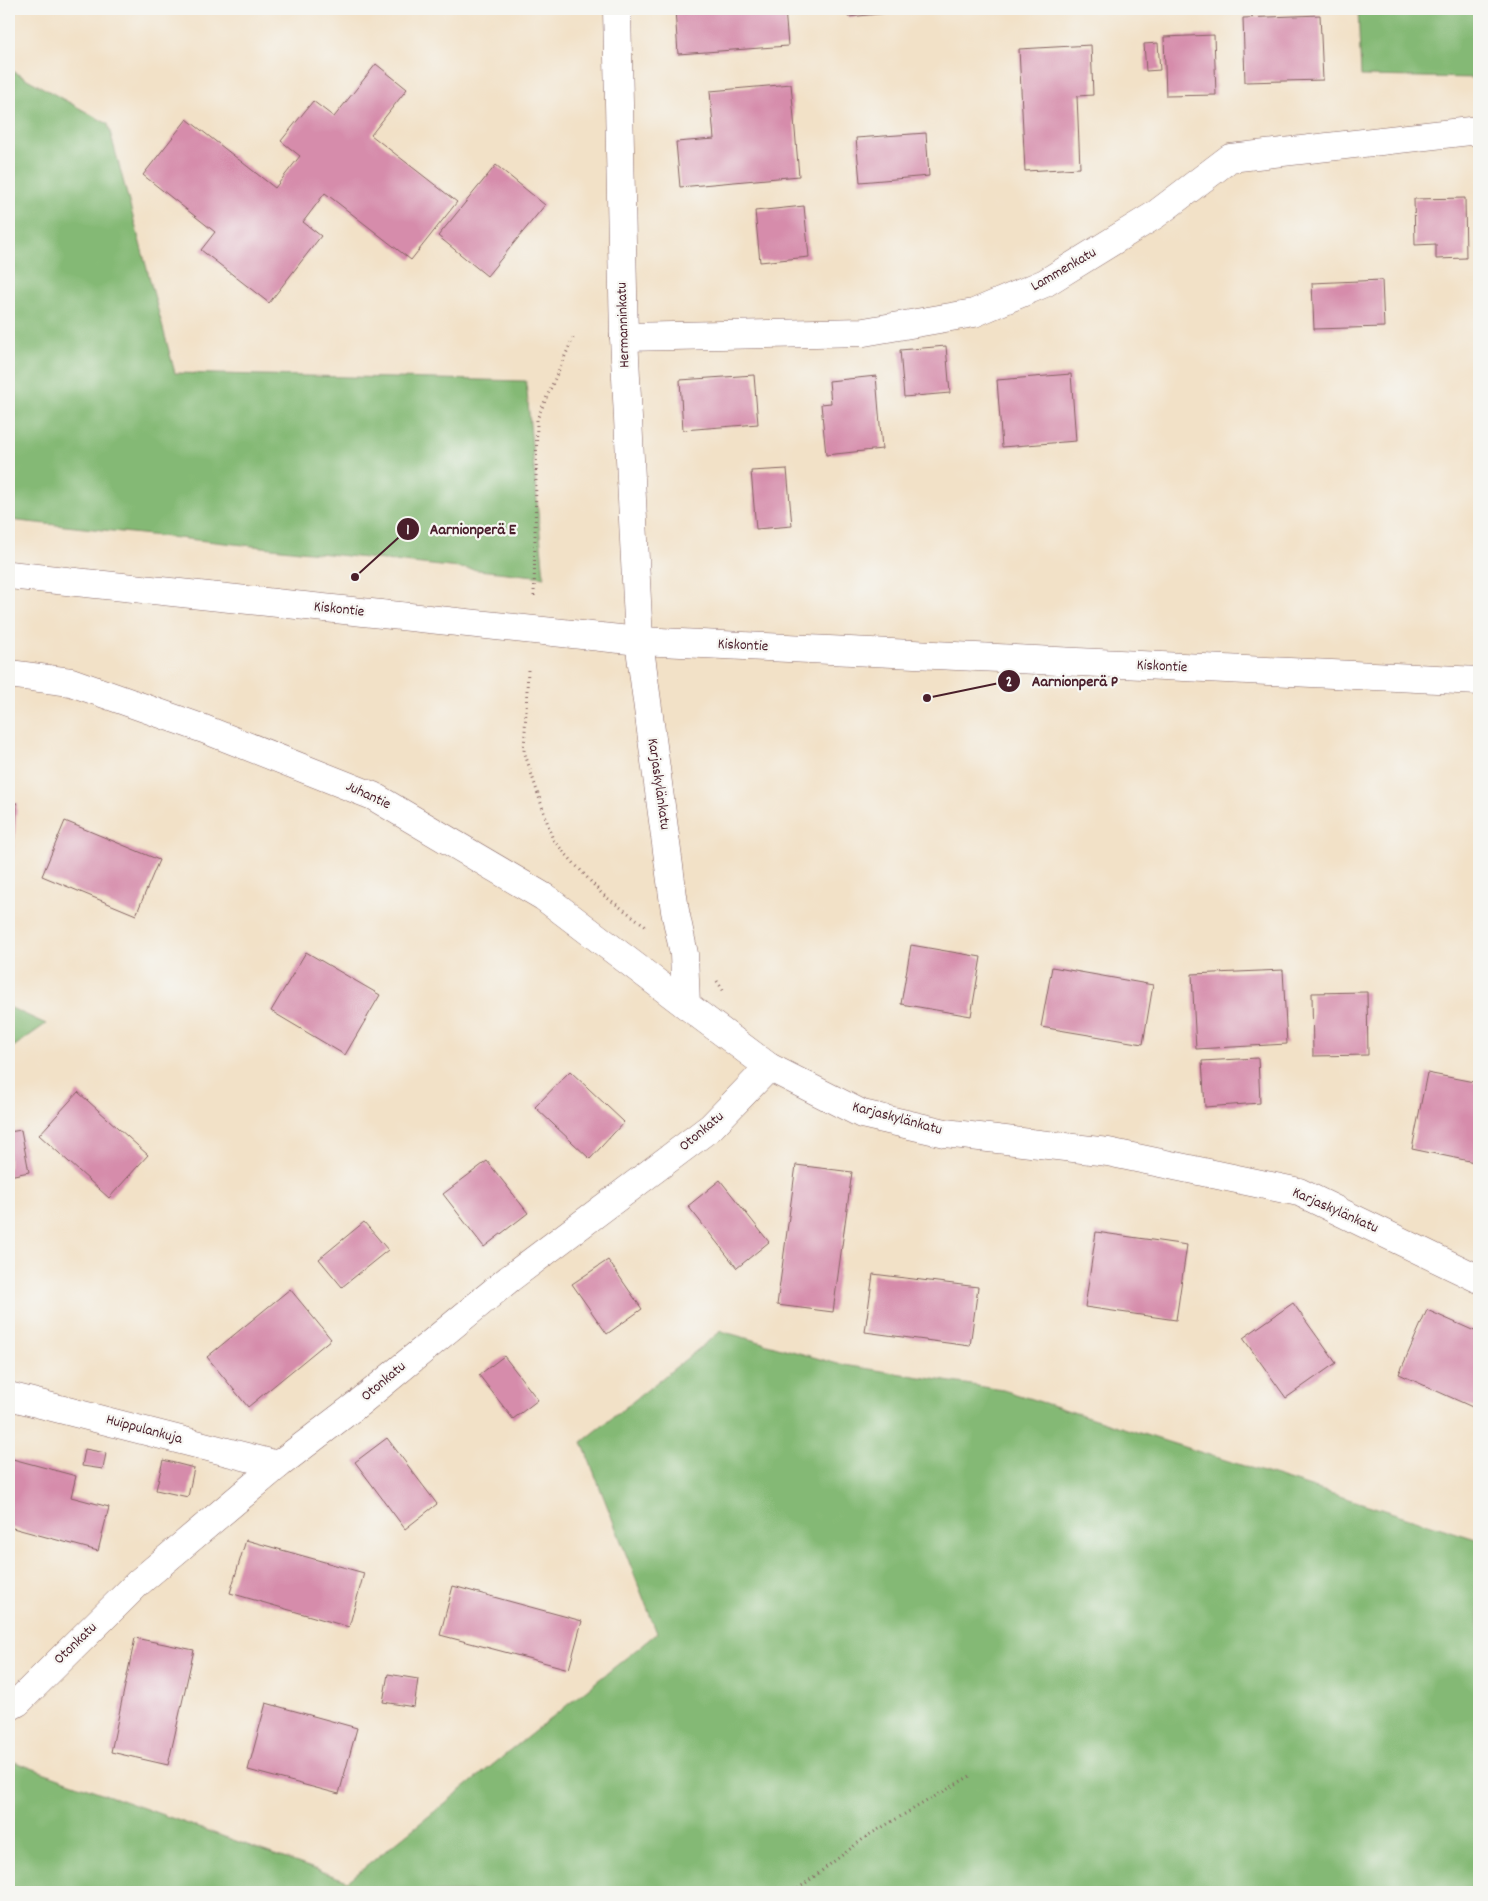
<svg xmlns="http://www.w3.org/2000/svg" width="1488" height="1901" font-family="Dekko,sans-serif">
<style>
.forest{fill:#84b975;stroke:#676c50}
.building{fill:#d68cab}
.lines{fill:none;stroke-linecap:round;stroke-linejoin:round}
.street-casing{stroke:#856362;stroke-width:29}
.secondary-casing{stroke:#856362;stroke-width:29}
.path{stroke:#856362;stroke-width:3;stroke-dasharray:1 4;stroke-linecap:butt}
.street{stroke:#fff;stroke-width:28}
.secondary{stroke:#fff;stroke-width:28}
.labels{text-anchor:middle;dominant-baseline:central;stroke-width:4.5;stroke-linejoin:round;paint-order:stroke}
.street-label{font-size:15px;fill:#4a1f2b;stroke:#f6f6f2}
.leader{fill:none;stroke:#4a1f2b;stroke-width:2}
.callout-dot{fill:#4a1f2b;stroke:#f6f6f2;stroke-width:2}
.mark-label{font-size:15px;text-anchor:middle;font-weight:bold;fill:#fff}
.callout-label{font-size:16px;text-anchor:middle;font-weight:bold;fill:#4a1f2b;stroke:#f6f6f2;stroke-width:4.5;stroke-linejoin:round;paint-order:stroke}
</style>
<rect width="100%" height="100%" fill="#f6f6f2"/>
<filter id="ink" filterUnits="userSpaceOnUse"><feTurbulence type="fractalNoise" baseFrequency=".02" numOctaves="2"/><feDisplacementMap in="SourceGraphic" scale="10" xChannelSelector="R" yChannelSelector="G"/><feConvolveMatrix kernelMatrix="1 2 1 2 8 2 1 2 1" color-interpolation-filters="sRGB"/></filter>
<filter id="wash" filterUnits="userSpaceOnUse"><feTurbulence type="fractalNoise" baseFrequency=".0096" numOctaves="4" result="noise"/><feDisplacementMap in="SourceGraphic" scale="20" xChannelSelector="R" yChannelSelector="G"/><feGaussianBlur stdDeviation="1.12" result="paint"/><feColorMatrix in="noise" values="0 0 0 0 0 0 0 0 0 0 0 0 0 0 0 0 0 1.4 0 .05"/><feComposite in="paint" operator="in"/></filter>
<g filter="url(#wash)">
<rect width="100%" height="100%" fill="#f2e1c7"/>
<g class="forest">
<polygon points="1358,9 1479,9 1479,78 1361,76"/>
<polygon points="9,69 108,124 175,373 526,381 544,577 9,520"/>
<polygon points="9,1007 46,1024 9,1050"/>
<polygon points="721,1331 838,1364 1003,1390 1479,1540 1479,1892 9,1892 9,1760 348,1881 657,1633 582,1442"/>
</g>
<g id="blocks">
<g class="building">
<polygon points="675,9 785,9 788,46 678,54"/>
<polygon points="847,9 920,9 920,10 848,17"/>
<polygon points="1320,15 1323,80 1245,82 1243,18"/>
<polygon points="1214,35 1216,95 1166,96 1164,37"/>
<polygon points="1158,43 1160,70 1146,71 1144,44"/>
<polygon points="1091,45 1093,95 1077,96 1080,168 1025,171 1019,49"/>
<polygon points="376,64 407,89 371,135 457,202 411,260 325,193 303,222 321,236 269,303 201,250 215,232 143,175 187,119 275,188 300,156 281,141 313,101 334,117"/>
<polygon points="791,84 799,176 680,187 676,142 714,139 710,91"/>
<polygon points="926,133 929,176 860,182 856,138"/>
<polygon points="496,165 545,205 487,276 438,236"/>
<polygon points="1465,198 1466,258 1436,259 1436,244 1415,245 1414,199"/>
<polygon points="804,206 809,257 760,262 755,211"/>
<polygon points="1382,280 1384,327 1314,329 1312,283"/>
<polygon points="946,346 950,393 904,397 900,350"/>
<polygon points="1071,374 1076,441 1002,447 997,380"/>
<polygon points="754,375 758,424 683,430 680,380"/>
<polygon points="876,376 882,449 826,455 821,404 831,403 829,381"/>
<polygon points="787,469 792,526 756,529 751,471"/>
<polygon points="9,803 17,803 13,861 9,861"/>
<polygon points="65,821 159,860 136,915 42,876"/>
<polygon points="911,945 981,957 971,1016 901,1004"/>
<polygon points="306,952 380,995 345,1055 271,1011"/>
<polygon points="1052,967 1153,985 1143,1044 1041,1027"/>
<polygon points="1283,970 1287,1044 1196,1049 1192,974"/>
<polygon points="1367,992 1368,1055 1313,1056 1312,993"/>
<polygon points="1258,1058 1260,1103 1205,1107 1202,1061"/>
<polygon points="570,1071 624,1122 590,1159 535,1107"/>
<polygon points="1427,1073 1479,1083 1479,1163 1412,1149"/>
<polygon points="78,1092 148,1155 109,1198 39,1135"/>
<polygon points="21,1130 29,1172 9,1176 9,1132"/>
<polygon points="487,1161 528,1213 484,1247 443,1194"/>
<polygon points="796,1165 852,1172 833,1312 777,1305"/>
<polygon points="720,1180 769,1242 737,1268 688,1206"/>
<polygon points="364,1222 388,1250 342,1287 319,1259"/>
<polygon points="1096,1232 1187,1245 1176,1320 1085,1307"/>
<polygon points="608,1260 642,1309 607,1334 572,1284"/>
<polygon points="873,1274 978,1287 970,1346 865,1332"/>
<polygon points="290,1289 331,1339 248,1407 207,1357"/>
<polygon points="1293,1303 1336,1363 1286,1398 1243,1338"/>
<polygon points="1427,1310 1479,1333 1479,1410 1399,1374"/>
<polygon points="504,1356 538,1400 513,1419 479,1375"/>
<polygon points="387,1438 437,1504 405,1529 355,1462"/>
<polygon points="85,1449 106,1453 103,1469 82,1466"/>
<polygon points="9,1458 76,1476 71,1497 109,1507 98,1551 9,1527"/>
<polygon points="163,1460 194,1468 188,1497 156,1490"/>
<polygon points="246,1540 364,1573 349,1627 230,1593"/>
<polygon points="453,1586 582,1621 569,1669 440,1635"/>
<polygon points="135,1638 194,1650 168,1765 111,1752"/>
<polygon points="388,1674 418,1679 414,1707 383,1702"/>
<polygon points="266,1703 357,1728 339,1794 248,1770"/>
</g>
</g>
</g>
<g filter="url(#ink)">
<use href="#blocks" fill-opacity="0" stroke="#856362" stroke-width="1"/>
<g class="lines">
<g class="street-casing">
<g id="street">
<polyline points="617,9 624,337 639,641"/>
<polyline points="624,337 864,332 974,313 1045,283 1155,215 1230,158 1479,130"/>
<polyline points="9,674 71,682 204,729 373,796 544,897 686,1005"/>
<polyline points="9,1396 278,1465"/>
<polyline points="9,1707 18,1702 138,1583 278,1465 359,1403 509,1279 711,1127 769,1067"/>
</g>
</g>
<g class="secondary-casing">
<g id="secondary">
<polyline points="9,575 639,641 1479,681"/>
<polyline points="639,641 675,911 684,954 686,1005 769,1067 862,1114 945,1133 1108,1152 1299,1192 1479,1279"/>
</g>
</g>
<g class="path">
<polyline points="534,596 537,419 573,338"/>
<polyline points="528,670 524,751 553,840 602,894 646,926"/>
<polyline points="717,981 725,993"/>
<polyline points="794,1892 867,1836 970,1776"/>
</g>
<use href="#street" class="street"/>
<use href="#secondary" class="secondary"/>
</g>
</g>
<g class="labels">
<g class="street-label">
<text transform="translate(1064 270) rotate(-30)">Lammenkatu</text>
<text transform="translate(624 325) rotate(-92)">Hermanninkatu</text>
<text transform="translate(339 610) rotate(6)">Kiskontie</text>
<text transform="translate(743 646) rotate(3)">Kiskontie</text>
<text transform="translate(1162 667) rotate(3)">Kiskontie</text>
<text transform="translate(658 784) rotate(82)">Karjaskylänkatu</text>
<text transform="translate(368 796) rotate(25)">Juhantie</text>
<text transform="translate(897 1119) rotate(15)">Karjaskylänkatu</text>
<text transform="translate(702 1132) rotate(-40)">Otonkatu</text>
<text transform="translate(1335 1211) rotate(24)">Karjaskylänkatu</text>
<text transform="translate(384 1382) rotate(-40)">Otonkatu</text>
<text transform="translate(144 1430) rotate(15)">Huippulankuja</text>
<text transform="translate(76 1644) rotate(-44)">Otonkatu</text>
</g>
</g>
<path class="leader" d="M355 577L408 529M927 698L1009 681"/>
<g class="callout-dot">
<circle cx="355" cy="577" r="5"/>
<circle cx="927" cy="698" r="5"/>
<circle cx="408" cy="529" r="12"/>
<circle cx="1009" cy="681" r="12"/>
</g>
<g class="mark-label">
<text x="408" y="534">1</text>
<text x="1009" y="686">2</text>
</g>
<g class="callout-label">
<text x="473" y="534">Aarnionperä E</text>
<text x="1075" y="686">Aarnionperä P</text>
</g>
<rect width="1488" height="1901" fill="none" stroke="#f6f6f2" stroke-width="30"/>
</svg>
